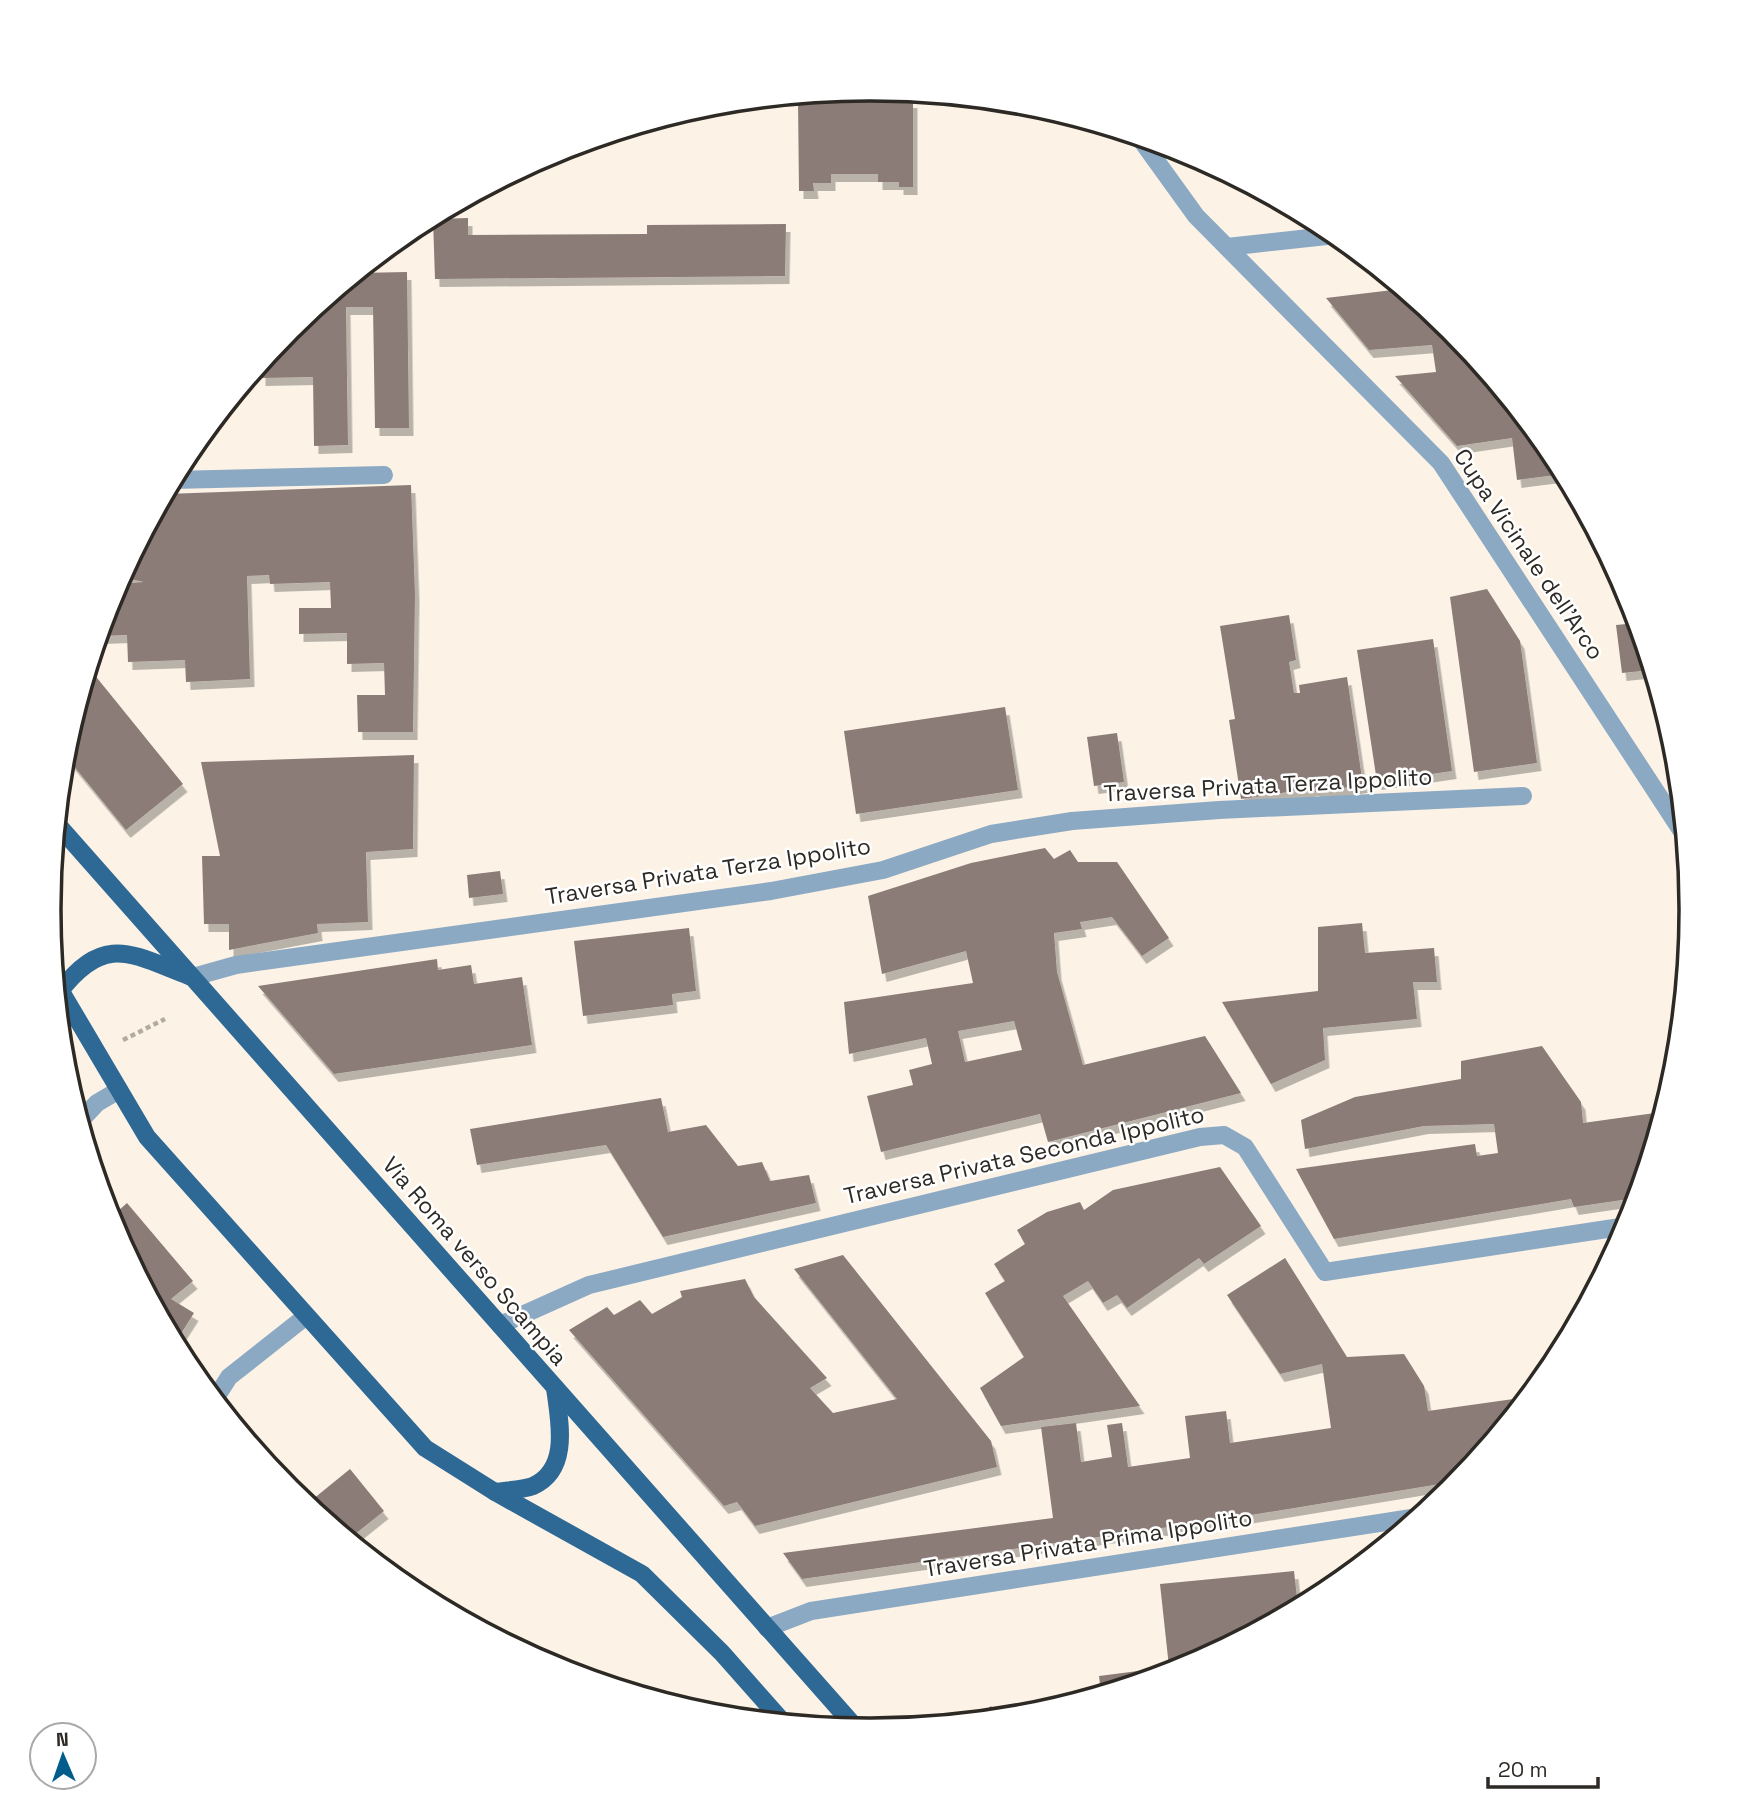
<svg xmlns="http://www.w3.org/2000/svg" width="1740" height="1819" font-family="'Space Grotesk',sans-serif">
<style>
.building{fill:#8b7c78;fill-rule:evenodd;filter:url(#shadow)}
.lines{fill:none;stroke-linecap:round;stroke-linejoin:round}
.path{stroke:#b2aba1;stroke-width:4.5;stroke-dasharray:5 3.5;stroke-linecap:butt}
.minor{stroke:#8ba9c3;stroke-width:18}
.primary{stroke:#2e6996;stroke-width:18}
.labels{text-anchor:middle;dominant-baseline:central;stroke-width:5;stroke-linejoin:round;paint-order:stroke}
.street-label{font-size:23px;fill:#2d2924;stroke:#fff}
.rim{fill:none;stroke:#2d2924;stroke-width:3.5}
</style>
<defs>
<filter id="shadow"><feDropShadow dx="4.5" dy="8" stdDeviation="0" flood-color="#0004"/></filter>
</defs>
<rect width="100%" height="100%" fill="#fcf3e6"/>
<g class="building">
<polygon points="913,100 913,187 899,187 899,182 878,182 878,174 831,174 831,183 813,183 814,191 799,191 798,101"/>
<polygon points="468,218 468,235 647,234 647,225 786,224 785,276 435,279 433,219"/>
<polygon points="407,272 409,428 375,428 373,307 346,307 348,445 314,446 313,377 261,378 261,364 290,329 357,273"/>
<polygon points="1401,289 1451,329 1553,454 1564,474 1517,480 1512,438 1457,446 1395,376 1436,372 1432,345 1369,350 1326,298"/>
<polygon points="411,485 415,594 413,732 358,732 357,695 385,695 384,663 347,664 347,633 299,634 299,608 331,608 330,582 270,584 269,575 247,576 250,679 186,682 185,660 128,662 127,635 99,636 118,584 144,582 121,577 166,494"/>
<polygon points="1487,589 1520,641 1537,763 1474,772 1450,597"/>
<polygon points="1289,615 1296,660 1289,662 1294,693 1300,693 1299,685 1347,677 1363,785 1315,792 1315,788 1241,799 1229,720 1235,719 1220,626"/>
<polygon points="1637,623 1651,670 1622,673 1616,625"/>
<polygon points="1433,639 1452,771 1377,782 1357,650"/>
<polygon points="89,668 183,784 126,830 64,754"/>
<polygon points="1005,707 1018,790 856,814 844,731"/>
<polygon points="1117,733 1124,782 1094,786 1087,737"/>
<polygon points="414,755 413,849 366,852 368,922 317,924 318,933 229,950 229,924 204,924 202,856 220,856 201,762"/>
<path d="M 1045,848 L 1054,859 L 1070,850 L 1078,862 L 1117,862 L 1169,938 L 1142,956 L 1112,917 L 1080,922 L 1082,929 L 1054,933 L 1057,972 L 1083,1065 L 1205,1036 L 1241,1093 L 1048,1142 L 1040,1114 L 881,1152 L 867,1096 L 913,1085 L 909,1070 L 932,1064 L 926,1038 L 849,1054 L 844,1002 L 973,983 L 966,951 L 882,974 L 868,896 L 971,863 ZM 1014,1021 L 1022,1050 L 965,1062 L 958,1031 Z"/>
<polygon points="500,871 503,894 469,898 467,875"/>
<polygon points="1362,923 1365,953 1434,948 1437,982 1413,982 1417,1019 1323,1028 1325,1060 1271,1084 1222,1002 1318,991 1318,927"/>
<polygon points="689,928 696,991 672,994 673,1005 583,1016 574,941"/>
<polygon points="437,959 438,970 471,965 474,984 522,977 532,1045 334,1074 258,986"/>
<polygon points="1542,1046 1581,1102 1583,1123 1662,1112 1636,1198 1574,1207 1571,1199 1334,1239 1296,1169 1475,1144 1477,1156 1498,1153 1494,1124 1424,1126 1305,1149 1301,1120 1355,1097 1461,1079 1461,1061"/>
<polygon points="661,1098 668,1132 706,1125 738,1166 762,1162 770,1181 809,1175 816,1203 663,1237 606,1145 477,1165 470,1129"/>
<polygon points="1220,1167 1261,1226 1204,1264 1199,1258 1127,1308 1117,1295 1103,1303 1088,1281 1063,1296 1140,1406 1001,1426 980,1388 1024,1357 985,1293 1005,1281 994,1264 1025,1244 1017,1230 1047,1212 1080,1202 1084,1210 1113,1190"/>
<polygon points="127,1203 193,1281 171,1299 194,1313 175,1343 111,1223 110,1218"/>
<polygon points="843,1255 991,1441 997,1467 755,1526 737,1502 724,1506 569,1330 607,1307 614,1315 640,1300 652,1314 682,1297 680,1291 745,1279 754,1297 827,1378 810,1388 833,1413 897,1399 794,1269"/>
<polygon points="1285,1258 1347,1357 1404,1354 1424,1386 1428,1411 1527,1397 1458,1481 1239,1517 802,1579 783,1553 1053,1518 1041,1427 1076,1423 1081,1462 1112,1457 1107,1425 1122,1423 1128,1467 1190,1458 1185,1416 1226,1411 1230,1443 1331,1428 1322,1364 1280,1374 1227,1295"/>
<polygon points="350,1469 384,1511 349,1539 307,1504"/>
<polygon points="1294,1571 1298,1607 1184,1668 1101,1693 1099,1676 1169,1667 1160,1584"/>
<polygon points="991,1706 1001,1718 974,1720"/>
</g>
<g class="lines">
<polyline class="path" points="123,1040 165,1019"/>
<g class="minor">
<polyline points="1139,137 1196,216 1441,463 1683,833"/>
<polyline points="1227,247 1336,235"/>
<polyline points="173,480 384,475"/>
<polyline points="193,977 236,965 771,891 883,870 991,834 1072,821 1219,810 1523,796"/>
<polyline points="80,1121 97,1103 119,1090"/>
<polyline points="500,1325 589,1285 1200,1137 1224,1135 1245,1147 1325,1272 1627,1226"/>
<polyline points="215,1399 229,1377 305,1317"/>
<polyline points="767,1628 811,1611 1418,1517"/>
</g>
<g class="primary">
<polyline points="57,824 857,1729"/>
<polyline points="56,983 147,1137 425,1448 495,1492 642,1574 722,1653 783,1722"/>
<path d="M 60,991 C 105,933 131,954 189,976"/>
<path d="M 495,1492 C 507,1490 522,1490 533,1486 C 571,1469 559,1420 555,1388"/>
</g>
</g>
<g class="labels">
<g class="street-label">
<text transform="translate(1529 554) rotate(56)">Cupa Vicinale dell'Arco</text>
<text transform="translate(1268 785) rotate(-3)">Traversa Privata Terza Ippolito</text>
<text transform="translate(708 871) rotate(-9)">Traversa Privata Terza Ippolito</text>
<text transform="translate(1024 1155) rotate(-13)">Traversa Privata Seconda Ippolito</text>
<text transform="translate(475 1261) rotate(49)">Via Roma verso Scampia</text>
<text transform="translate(1088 1543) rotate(-9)">Traversa Privata Prima Ippolito</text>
</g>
</g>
<path d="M0 0H1740V1819H0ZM869 101H871A808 808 0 0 1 1679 909V910A808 808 0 0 1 871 1718H869A808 808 0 0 1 61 910V909A808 808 0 0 1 869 101Z" fill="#fff" fill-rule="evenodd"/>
<path class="rim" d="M869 101H871A808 808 0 0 1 1679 909V910A808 808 0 0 1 871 1718H869A808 808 0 0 1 61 910V909A808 808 0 0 1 869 101Z"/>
<g transform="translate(63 1756) rotate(358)"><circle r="33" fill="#ffffff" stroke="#aba9a7" stroke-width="2"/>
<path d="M0-5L12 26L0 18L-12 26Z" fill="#005c8d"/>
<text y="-10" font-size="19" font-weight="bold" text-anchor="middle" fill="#2d2924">N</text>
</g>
<path d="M1488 1777v10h110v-10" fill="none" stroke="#2d2924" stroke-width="3.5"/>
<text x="1498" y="1777" font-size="21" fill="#2d2924" stroke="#ffffff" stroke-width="5" paint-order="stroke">20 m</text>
</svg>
